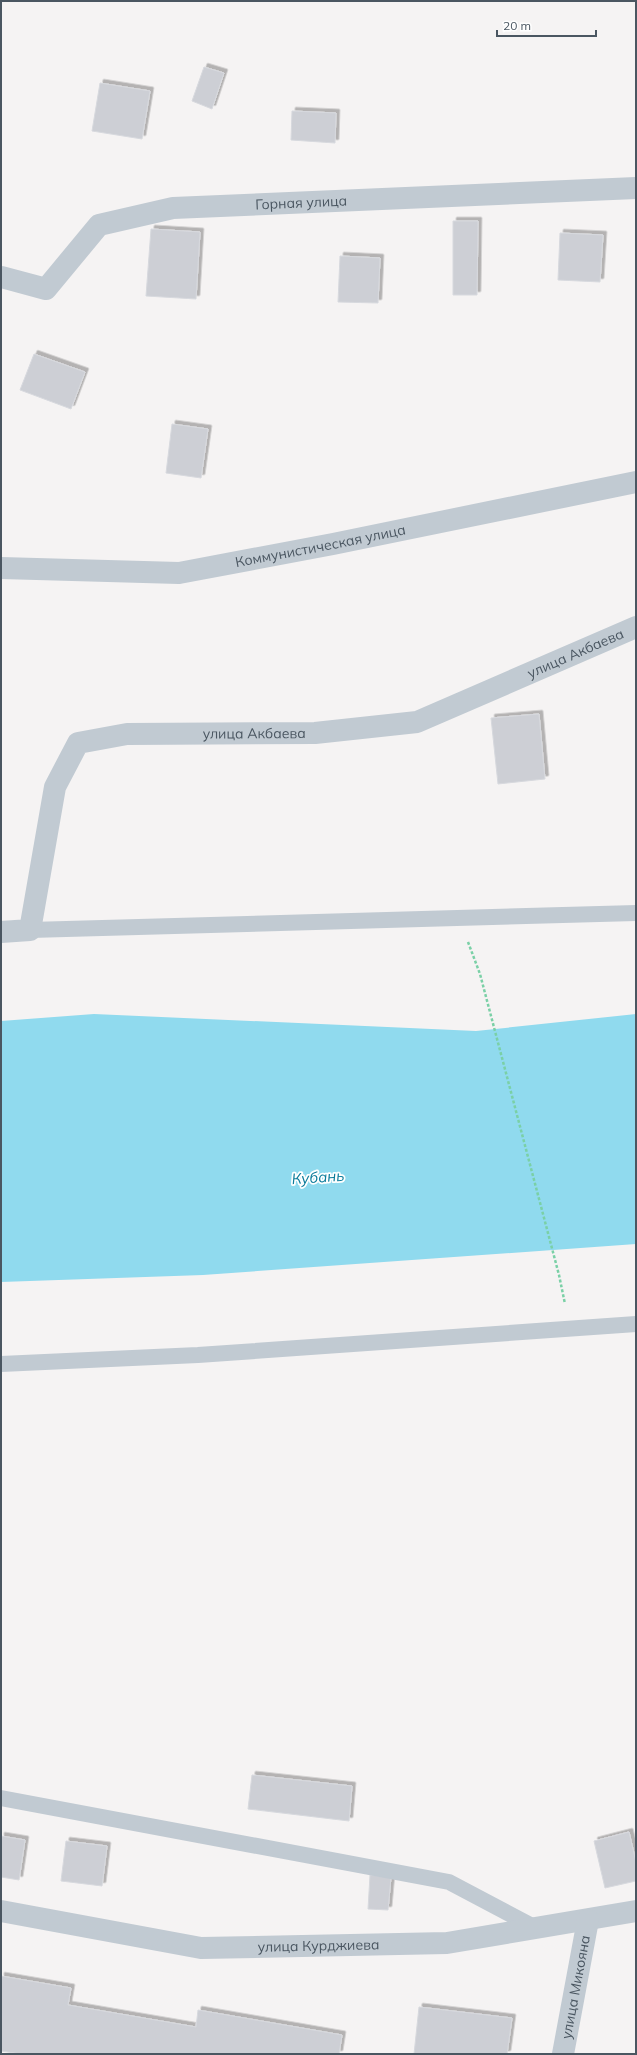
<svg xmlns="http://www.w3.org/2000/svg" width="637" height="2055" font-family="Mulish,sans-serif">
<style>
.water{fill:#90daee}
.building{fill:#cdcfd5;stroke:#d7d9de;filter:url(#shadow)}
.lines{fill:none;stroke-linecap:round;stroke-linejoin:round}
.path{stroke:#7ad0a6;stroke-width:2.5;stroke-dasharray:3 2;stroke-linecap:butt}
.service{stroke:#c1cad2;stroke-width:16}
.minor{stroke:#c1cad2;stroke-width:22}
.tertiary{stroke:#c1cad2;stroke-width:22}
.labels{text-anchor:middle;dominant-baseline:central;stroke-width:3.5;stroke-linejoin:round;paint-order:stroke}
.street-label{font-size:14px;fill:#4a5661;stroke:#fff}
.water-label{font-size:15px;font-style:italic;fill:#0c7c9b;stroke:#fff}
</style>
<defs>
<filter id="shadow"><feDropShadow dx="3.5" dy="-3.5" stdDeviation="0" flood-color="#0004"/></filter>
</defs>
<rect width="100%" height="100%" fill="#f5f3f3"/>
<polygon class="water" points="94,1014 476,1031 636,1014 636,1244 203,1275 1,1282 1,1021"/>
<g class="building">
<polygon points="204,67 224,73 212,109 192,101"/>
<polygon points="100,83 150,91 142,139 92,131"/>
<polygon points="292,111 336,113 335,143 291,140"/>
<polygon points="453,221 478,221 477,295 453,295"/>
<polygon points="151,229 200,232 196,299 146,296"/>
<polygon points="560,233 603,235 600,282 558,280"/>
<polygon points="340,256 380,258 378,303 338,302"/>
<polygon points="34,354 85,372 71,409 20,390"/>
<polygon points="172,424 208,429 201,478 166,473"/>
<polygon points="539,714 545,779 498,784 491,718"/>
<polygon points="252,1775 352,1786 349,1821 248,1809"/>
<polygon points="629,1832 636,1862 636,1881 605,1888 594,1841"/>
<polygon points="1,1836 25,1840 19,1880 1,1877"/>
<polygon points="66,1841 107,1846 102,1886 61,1881"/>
<polygon points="370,1875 391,1877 388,1910 368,1909"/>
<polygon points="1,1976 71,1988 68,2005 196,2027 198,2010 342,2035 339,2054 21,2054 1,2051"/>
<polygon points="419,2007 512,2018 507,2054 414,2054"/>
</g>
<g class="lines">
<polyline class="path" points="468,942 480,974 559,1275 565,1304"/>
<g class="service">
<polyline points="30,930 636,913"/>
<polyline points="1,1364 198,1355 636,1324"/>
<polyline points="1,1798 449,1882 536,1928"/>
</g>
<g class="minor">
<path id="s1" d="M 1,277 L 46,289 L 99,225 L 173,208 L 636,188"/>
<path id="s2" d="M 1,932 L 30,930 L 55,787 L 78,743 L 127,734 L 315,733 L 417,722 L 636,627"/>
</g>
<g class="tertiary">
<path id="s3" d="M 1,568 L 179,573 L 333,544 L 636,482"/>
<path id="s4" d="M 1,1911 L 201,1948 L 447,1943 L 636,1911"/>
<path id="s5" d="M 563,2054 L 588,1920"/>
</g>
</g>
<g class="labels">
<g class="street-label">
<text stroke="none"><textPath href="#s1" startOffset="334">Горная улица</textPath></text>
<text stroke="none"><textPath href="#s3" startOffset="322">Коммунистическая улица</textPath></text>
<text stroke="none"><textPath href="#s2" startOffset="737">улица Акбаева</textPath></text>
<text stroke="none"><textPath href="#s2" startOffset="401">улица Акбаева</textPath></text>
<text stroke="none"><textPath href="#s4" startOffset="321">улица Курджиева</textPath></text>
<text stroke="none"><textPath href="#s5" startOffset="68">улица Микояна</textPath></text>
</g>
<g class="water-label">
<text transform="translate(318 1177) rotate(-4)">Кубань</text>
</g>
</g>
<rect width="637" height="2055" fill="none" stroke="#4a5661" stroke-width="4"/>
<path d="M497 30v6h99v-6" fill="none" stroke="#4a5661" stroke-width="2"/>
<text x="503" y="30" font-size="12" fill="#4a5661" stroke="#ffffff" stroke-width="3" paint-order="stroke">20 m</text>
</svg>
